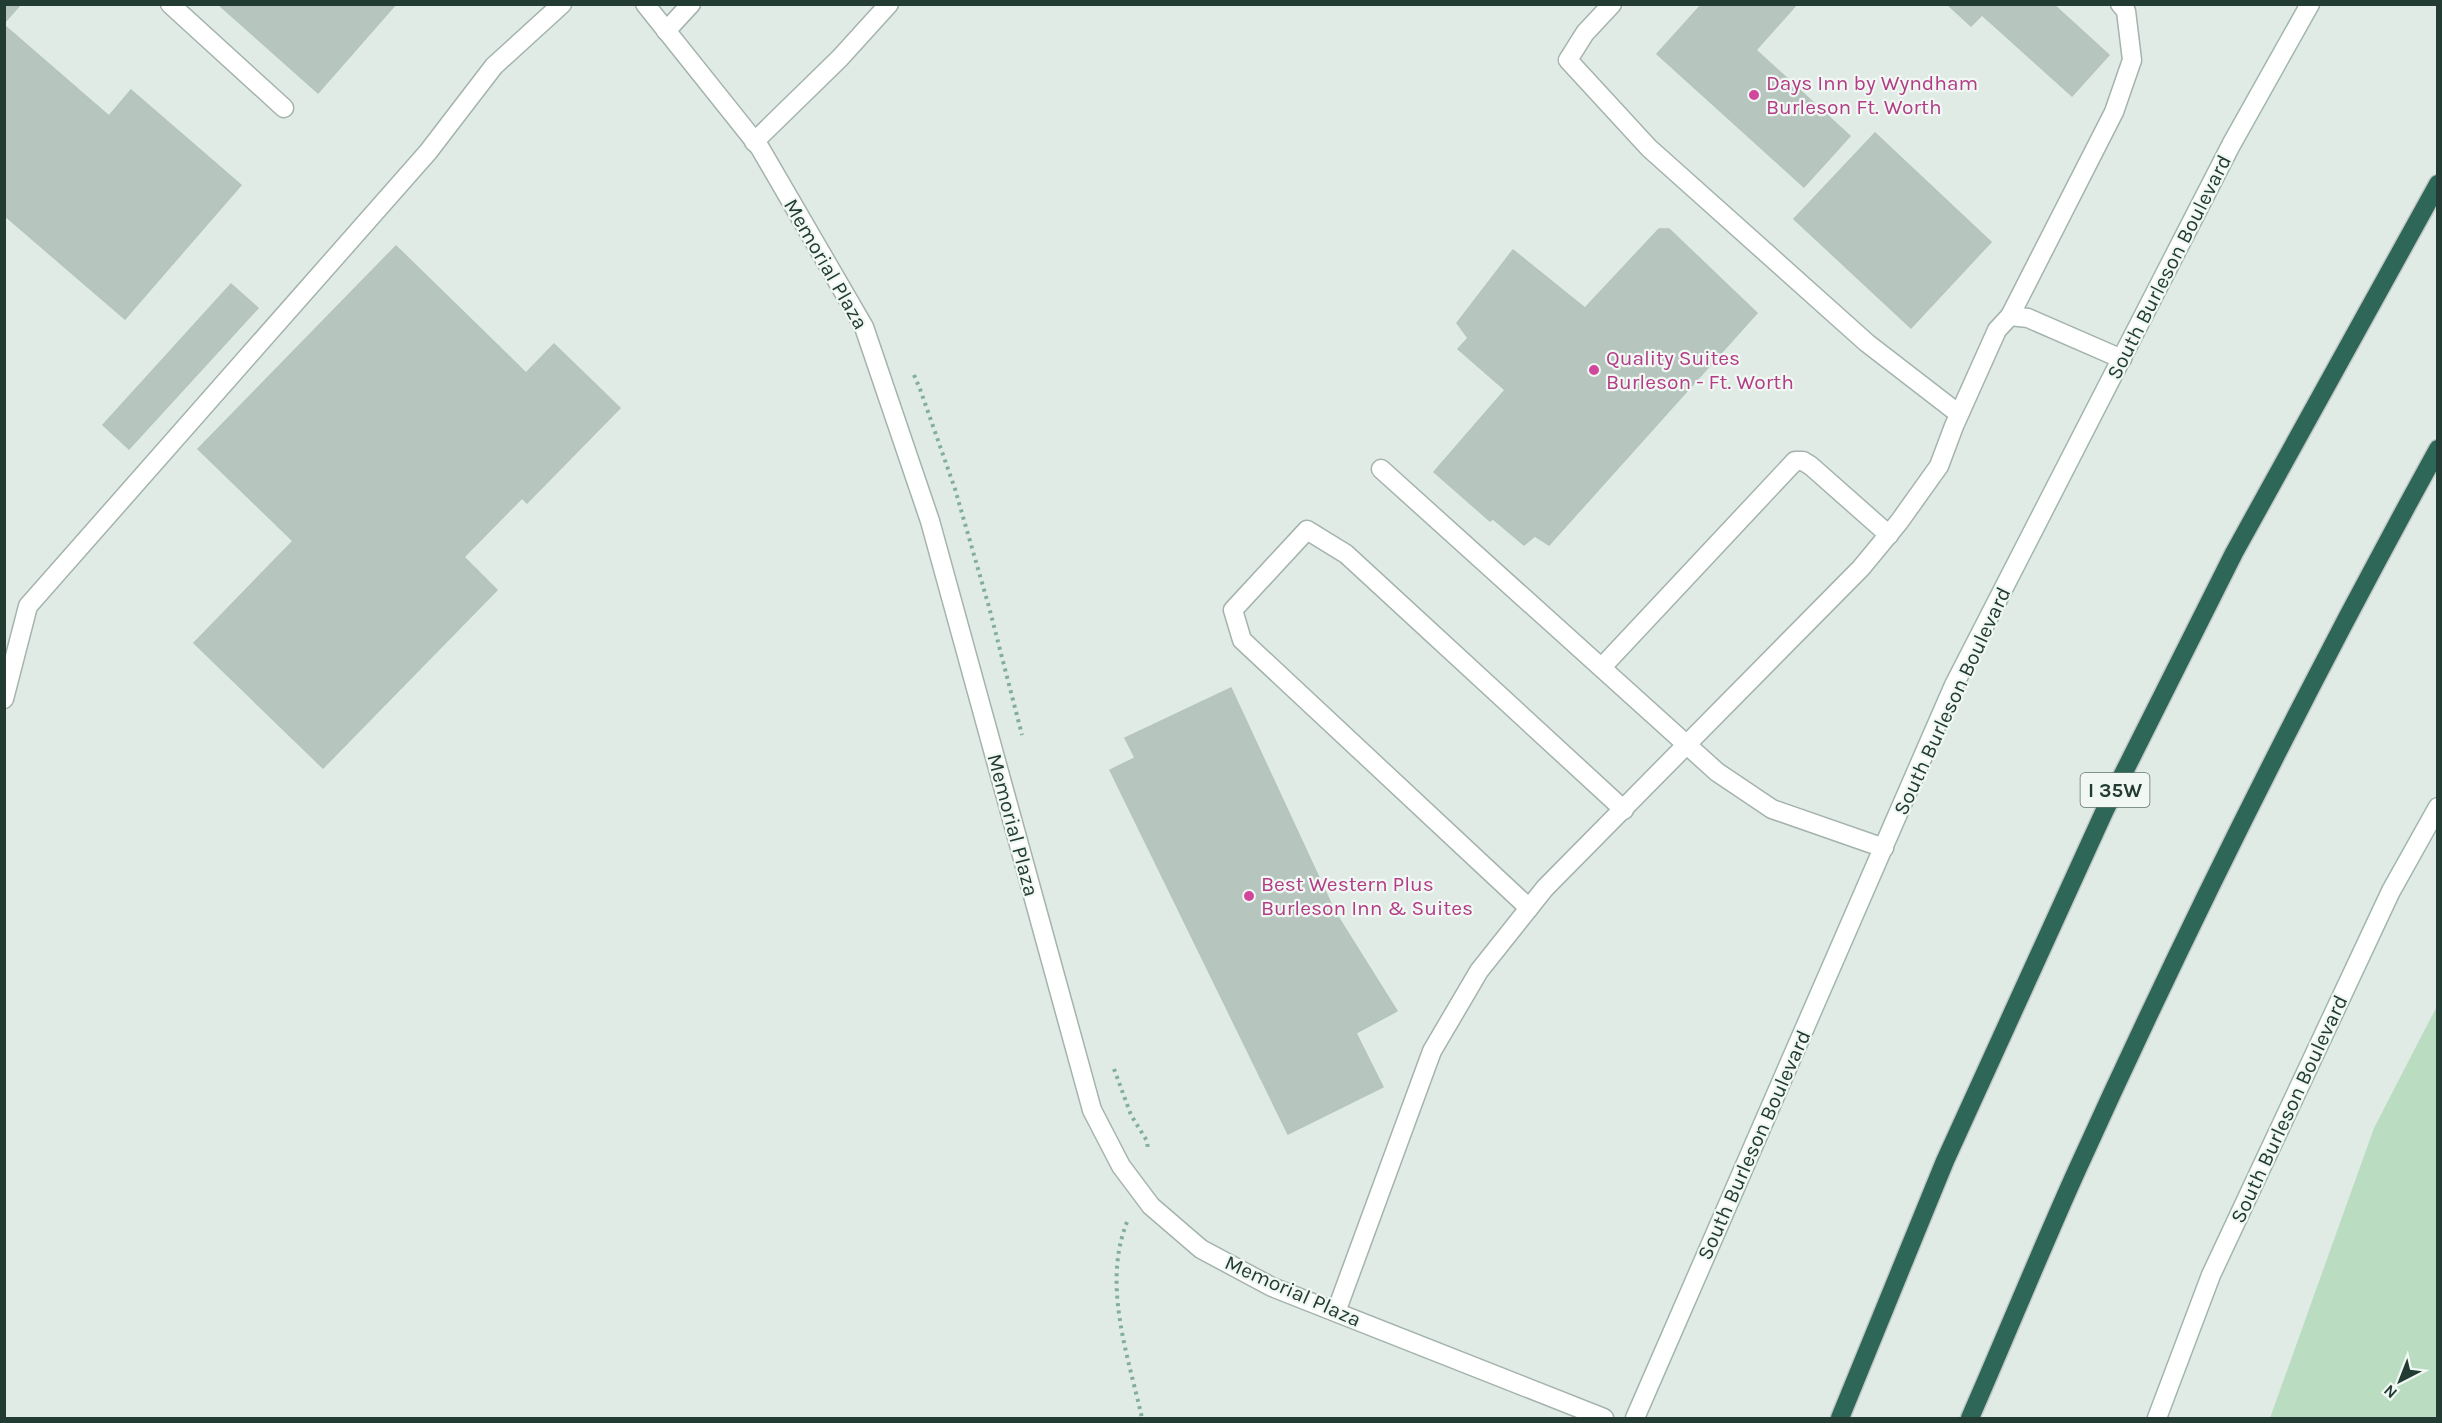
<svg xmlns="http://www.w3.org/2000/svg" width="2442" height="1423" font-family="Karla,sans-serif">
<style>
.green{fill:#badcc1}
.building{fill:#b6c6bf;stroke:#b4c5bc;stroke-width:1.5}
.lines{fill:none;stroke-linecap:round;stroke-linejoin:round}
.service-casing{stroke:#a4b3ad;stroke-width:21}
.minor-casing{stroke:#a4b3ad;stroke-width:21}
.secondary-casing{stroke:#a0b7ad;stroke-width:21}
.motorway-casing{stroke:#c1c8c6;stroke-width:21}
.path{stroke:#82ae9d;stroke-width:4;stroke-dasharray:3 4.5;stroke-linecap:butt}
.service{stroke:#fff;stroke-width:18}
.minor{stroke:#fff;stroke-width:18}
.secondary{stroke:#fff;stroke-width:18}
.motorway{stroke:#2e6757;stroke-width:18}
.hotel-dot{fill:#d1479c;stroke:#f1f8f4;stroke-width:2}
.labels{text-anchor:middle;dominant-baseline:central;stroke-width:4.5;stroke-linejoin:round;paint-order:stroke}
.shield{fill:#f1f8f4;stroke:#60746d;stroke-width:1.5}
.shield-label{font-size:20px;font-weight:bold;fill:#223c33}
.hotel-label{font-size:21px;fill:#b23c85;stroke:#f1f8f4;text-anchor:start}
.street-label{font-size:21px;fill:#223c33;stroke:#f1f8f4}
</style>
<rect width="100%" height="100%" fill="#e1ebe6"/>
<polygon class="green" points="2437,1006 2437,1418 2270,1418 2374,1128"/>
<g class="building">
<polygon points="4,4 21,4 4,23"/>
<polygon points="218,4 396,4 318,93"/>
<polygon points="1702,4 1797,4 1756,50 1850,136 1804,187 1657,54"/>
<polygon points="1947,4 2053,4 2109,55 2072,96 1982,15 1971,26"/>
<polygon points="4,25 109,116 131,90 241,185 125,319 4,215"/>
<polygon points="1875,133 1991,242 1911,328 1794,219"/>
<polygon points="1659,229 1669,229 1757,313 1549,545 1535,536 1524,545 1493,519 1490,521 1434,472 1505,390 1458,349 1468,338 1457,323 1513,250 1585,308"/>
<polygon points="396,246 526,373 554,344 620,408 527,503 522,498 464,557 497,590 323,768 194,643 293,541 198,449"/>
<polygon points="231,284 258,308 129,449 103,425"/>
<polygon points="1231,688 1335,912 1397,1011 1356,1033 1383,1087 1288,1134 1110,770 1135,758 1125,738"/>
</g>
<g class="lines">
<g class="service-casing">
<g id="service">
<polyline points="170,4 284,108"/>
<polyline points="1612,4 1585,33 1568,60 1649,148 1867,343 1959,414"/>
<polyline points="666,31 691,4"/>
<polyline points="754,142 840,58 889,4"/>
<polyline points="2010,316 2114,112 2132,60 2126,11 2120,4"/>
<polyline points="1381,469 1717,772 1772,809 1884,848"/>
<polyline points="1602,667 1795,461 1803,461 1811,466 1889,535"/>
<polyline points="4,699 28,606 428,152 494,66 562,4"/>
<polyline points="1529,908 1242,640 1233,610 1307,530 1346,554 1624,810"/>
<polyline points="1336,1312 1432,1051 1479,971 1545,888 1861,568 1899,522 1939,466 1954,426 1997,330 2010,316 2028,318 2122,359"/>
</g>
</g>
<g class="minor-casing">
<polyline id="minor" points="645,4 760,148 864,327 930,521 1092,1110 1121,1166 1151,1206 1201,1249 1272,1287 1604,1418"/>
</g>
<g class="secondary-casing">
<g id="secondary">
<polyline points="1635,1418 1954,685 2231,145 2310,4"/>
<polyline points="2157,1418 2211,1275 2391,891 2438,807"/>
</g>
</g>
<g class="motorway-casing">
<g id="motorway">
<polyline points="1840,1418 1945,1161 2105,810 2234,553 2438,184"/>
<path d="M 1970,1418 C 2006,1336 2040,1252 2077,1170 C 2188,925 2308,685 2438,449"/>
</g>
</g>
<g class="path">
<polyline points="914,375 920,389 955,489 989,607 1022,735"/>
<polyline points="1114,1069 1131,1115 1147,1141 1148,1150"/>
<path d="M 1127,1222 C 1102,1285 1128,1355 1142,1418"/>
</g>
<use href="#service" class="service"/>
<use href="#minor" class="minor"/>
<use href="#secondary" class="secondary"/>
<use href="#motorway" class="motorway"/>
</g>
<g class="hotel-dot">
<circle cx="1754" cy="95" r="6"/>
<circle cx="1594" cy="370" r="6"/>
<circle cx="1249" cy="896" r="6"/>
</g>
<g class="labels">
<rect class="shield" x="2080.5" y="773" width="69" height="34" rx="4.5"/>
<g class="shield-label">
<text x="2115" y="790">I 35W</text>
</g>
<g class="hotel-label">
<text x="1766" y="83">Days Inn by Wyndham<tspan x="1766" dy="24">Burleson Ft. Worth</tspan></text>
<text x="1606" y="358">Quality Suites<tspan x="1606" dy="24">Burleson - Ft. Worth</tspan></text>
<text x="1261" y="884">Best Western Plus<tspan x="1261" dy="24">Burleson Inn &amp; Suites</tspan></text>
</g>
<g class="street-label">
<text transform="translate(826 264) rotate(60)">Memorial Plaza</text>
<text transform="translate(2169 267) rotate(-63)">South Burleson Boulevard</text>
<text transform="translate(1952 701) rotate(-65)">South Burleson Boulevard</text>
<text transform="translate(1013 825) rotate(75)">Memorial Plaza</text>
<text transform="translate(2289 1109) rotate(-65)">South Burleson Boulevard</text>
<text transform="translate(1754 1145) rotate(-66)">South Burleson Boulevard</text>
<text transform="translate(1293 1291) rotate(24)">Memorial Plaza</text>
</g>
</g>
<rect width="2442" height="1423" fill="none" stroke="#223c33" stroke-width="12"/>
<g transform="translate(2400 1381) rotate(222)" stroke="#f1f8f4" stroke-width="4.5" paint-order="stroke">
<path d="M0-4.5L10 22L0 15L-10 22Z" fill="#223c33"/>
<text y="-9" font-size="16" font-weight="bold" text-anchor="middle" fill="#223c33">N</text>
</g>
</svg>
